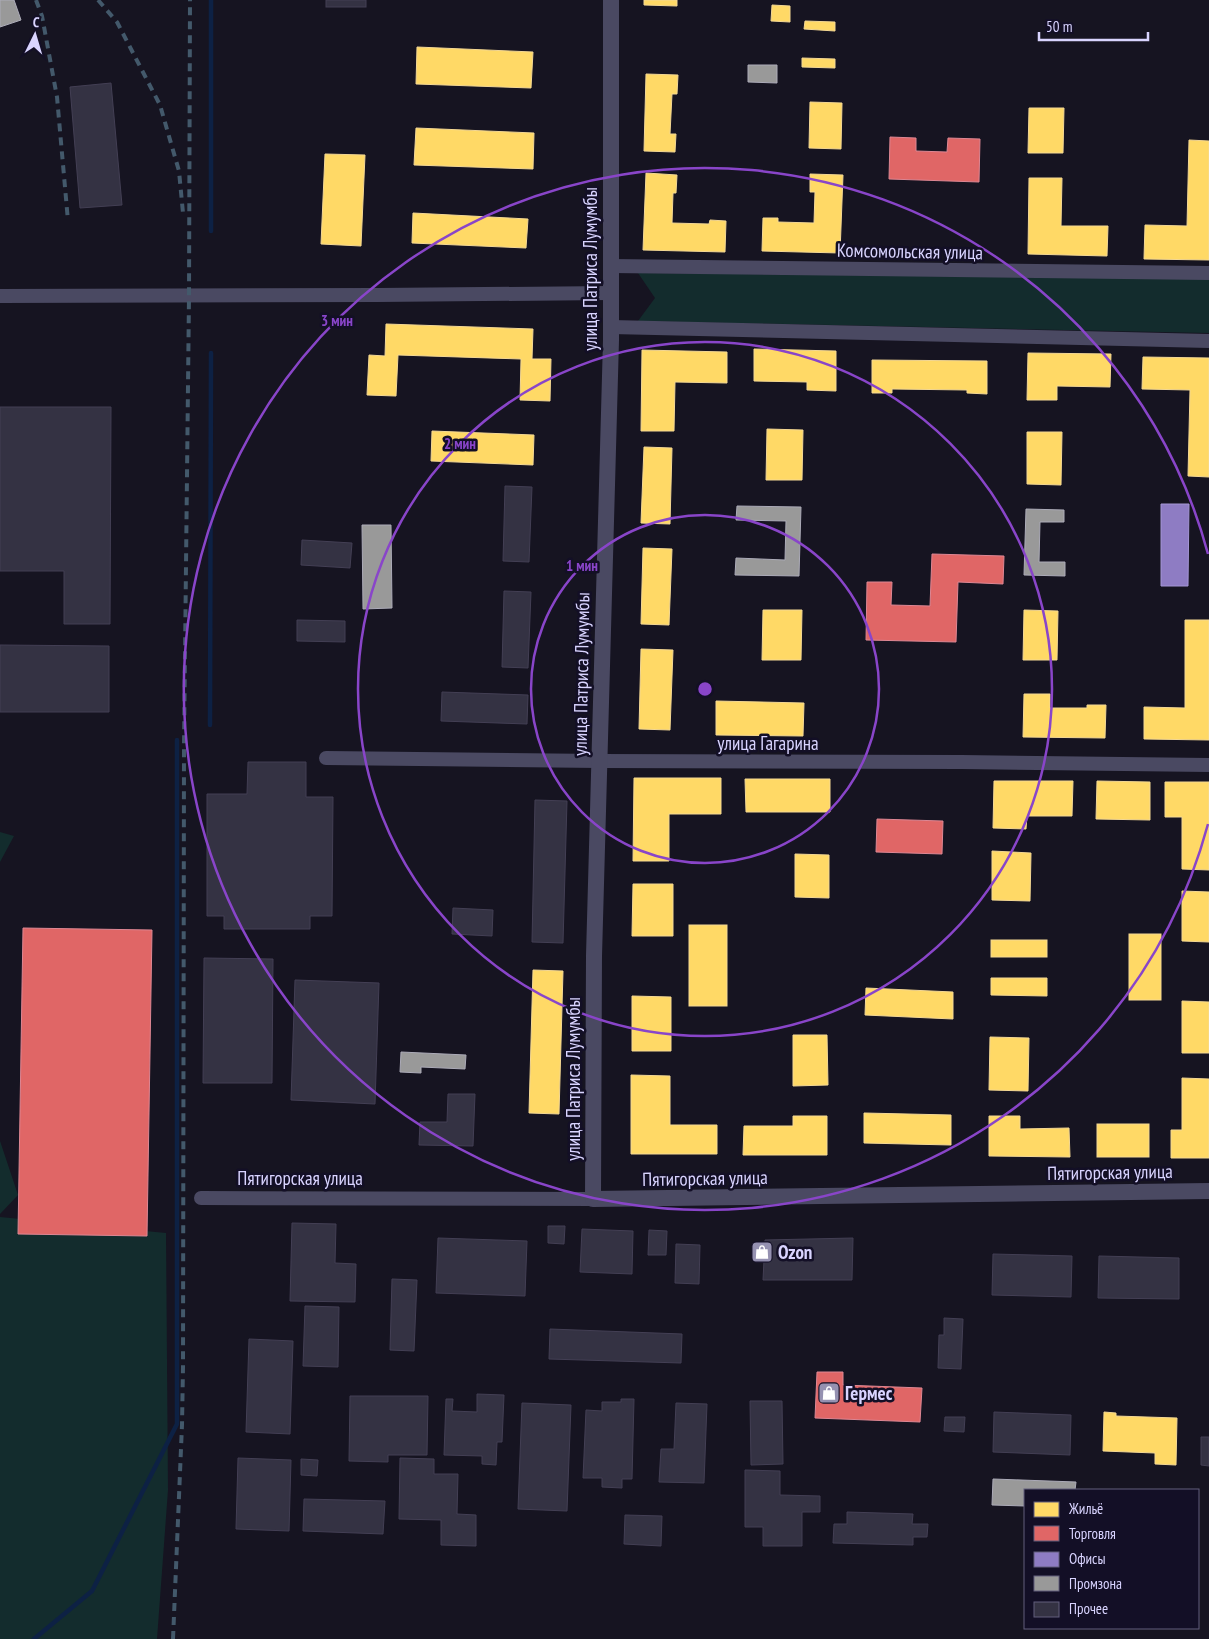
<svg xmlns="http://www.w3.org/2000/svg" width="1209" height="1639" font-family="'PT Sans Narrow',sans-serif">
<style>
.green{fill:#132c2d}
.homes{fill:#ffd966;stroke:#f4d894}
.shops{fill:#e06666;stroke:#de8794}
.offices{fill:#8e7cc3;stroke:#a496d5}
.industry{fill:#999;stroke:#acabb8}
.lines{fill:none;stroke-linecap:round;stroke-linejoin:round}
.stream{stroke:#0d2144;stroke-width:4.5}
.building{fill:#343243;stroke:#433f54}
.minor{stroke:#4a4962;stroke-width:14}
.tertiary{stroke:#4a4962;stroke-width:16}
.rail{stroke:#43596b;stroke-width:4;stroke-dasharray:8 6;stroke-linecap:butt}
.ring{fill:none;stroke:#8945c9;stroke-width:2.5}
.labels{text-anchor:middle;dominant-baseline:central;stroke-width:5;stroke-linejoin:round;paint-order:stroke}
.street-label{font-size:19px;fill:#d9d4ff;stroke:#130f26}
.poi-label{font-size:19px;font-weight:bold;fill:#d9d4ff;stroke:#130f26;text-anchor:start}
.centre{fill:#8945c9;stroke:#130f26;stroke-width:2.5}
.ring-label{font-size:15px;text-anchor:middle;font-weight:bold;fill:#8945c9;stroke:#130f26;stroke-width:5;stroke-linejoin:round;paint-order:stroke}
</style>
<rect width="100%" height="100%" fill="#161421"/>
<g class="green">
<polygon points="638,273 1209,279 1209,333 638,321 655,298"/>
<polygon points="0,832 14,836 0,862"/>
<polygon points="0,1141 18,1195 0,1214"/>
<polygon points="0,1217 166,1233 168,1490 157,1639 0,1639"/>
</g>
<g class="homes">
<polygon points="644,0 677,0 677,6 644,5"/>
<polygon points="772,5 790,6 790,22 771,21"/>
<polygon points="805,21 835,22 835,31 804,29"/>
<polygon points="417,47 533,52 531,88 416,84"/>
<polygon points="802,58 835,59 835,68 802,67"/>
<polygon points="646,74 678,75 677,94 672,94 670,134 676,134 675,152 644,151"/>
<polygon points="810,102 842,103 841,149 809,148"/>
<polygon points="1029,108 1064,108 1063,153 1028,153"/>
<polygon points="416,128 534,133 533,169 414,165"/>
<polygon points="1189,140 1209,141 1209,260 1144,259 1145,225 1187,226"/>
<polygon points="325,154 365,155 361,246 321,244"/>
<polygon points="646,173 677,175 676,193 673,193 672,223 709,224 710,220 726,221 725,252 643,250"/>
<polygon points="810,174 843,175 840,253 762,251 763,218 778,218 778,222 814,223 815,192 810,192"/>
<polygon points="1029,178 1062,178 1061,226 1108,226 1107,256 1028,254"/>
<polygon points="413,213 528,219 526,248 412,243"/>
<polygon points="386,324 533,329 532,359 551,359 550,401 520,400 521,359 398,355 396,396 367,395 369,355 385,356"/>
<polygon points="754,349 836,351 836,391 807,390 807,382 754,381"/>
<polygon points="642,350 727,352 727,383 675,382 674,431 641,431"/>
<polygon points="1028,353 1111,354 1110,387 1057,386 1057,400 1027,400"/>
<polygon points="1143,357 1209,358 1209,477 1188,476 1190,390 1142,389"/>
<polygon points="872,360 987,361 987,394 967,393 967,390 892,389 892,393 872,393"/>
<polygon points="767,429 803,430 802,480 766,480"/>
<polygon points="432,431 534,435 533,465 431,461"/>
<polygon points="1027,432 1062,432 1061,485 1027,484"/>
<polygon points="644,447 672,448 670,524 641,523"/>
<polygon points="643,548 672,549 669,625 641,624"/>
<polygon points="763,610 802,610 801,660 762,660"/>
<polygon points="1024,610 1058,611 1057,660 1023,660"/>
<polygon points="1185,620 1209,620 1209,740 1144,739 1144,707 1185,708"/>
<polygon points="641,649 673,650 670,730 639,729"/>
<polygon points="1024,694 1050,694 1050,708 1087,708 1087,705 1106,705 1105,738 1023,737"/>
<polygon points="716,701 804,703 803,736 716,735"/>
<polygon points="634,778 721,778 721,814 669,814 669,861 633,861"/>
<polygon points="745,779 830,779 830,812 746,812"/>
<polygon points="994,781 1073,781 1072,816 1027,816 1026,829 993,828"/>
<polygon points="1097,781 1150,782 1150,820 1096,819"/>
<polygon points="1165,782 1209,782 1209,870 1182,869 1182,817 1165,817"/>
<polygon points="992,851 1031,853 1030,901 992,900"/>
<polygon points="795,854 829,855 829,898 795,897"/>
<polygon points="633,884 673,884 673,936 632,936"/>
<polygon points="1182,891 1209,892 1209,942 1182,941"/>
<rect x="689" y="925" width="38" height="81"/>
<rect x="1129" y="934" width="32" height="66"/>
<rect x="991" y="940" width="56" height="17"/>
<polygon points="533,970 563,971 559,1114 529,1113"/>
<polygon points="991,978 1047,978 1047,996 991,995"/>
<polygon points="866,988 953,992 953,1019 865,1015"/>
<polygon points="632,996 671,997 671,1051 632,1051"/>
<polygon points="1182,1001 1209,1002 1209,1053 1182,1053"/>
<polygon points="793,1035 827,1035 828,1085 793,1086"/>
<polygon points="990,1037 1029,1038 1028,1091 989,1090"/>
<polygon points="631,1075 670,1076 670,1125 717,1125 717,1154 631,1154"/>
<polygon points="1182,1078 1209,1079 1209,1158 1171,1158 1171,1130 1182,1130"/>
<polygon points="864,1113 951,1115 951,1145 864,1143"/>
<polygon points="793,1116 827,1116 827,1155 743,1155 744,1126 793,1126"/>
<polygon points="989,1116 1020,1116 1020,1129 1069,1128 1070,1157 989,1156"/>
<rect x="1097" y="1124" width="52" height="33"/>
<polygon points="1104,1412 1116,1413 1116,1416 1177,1418 1176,1465 1155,1464 1155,1453 1103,1451"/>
</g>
<g class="shops">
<polygon points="890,137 916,138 916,151 947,152 948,138 980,139 979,182 889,179"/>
<polygon points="932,554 1004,556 1003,584 958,582 956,642 866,640 867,582 892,582 891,605 930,606"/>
<polygon points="877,819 943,821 942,854 876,852"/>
<polygon points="23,928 152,930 147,1236 18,1234"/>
<polygon points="817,1372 843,1372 843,1385 922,1388 920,1422 815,1418"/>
</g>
<polygon class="offices" points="1161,504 1189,504 1188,586 1161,586"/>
<g class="industry">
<polygon points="0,0 14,0 21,20 0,27"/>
<polygon points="748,65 777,65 777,83 748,82"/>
<polygon points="737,506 801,507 799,576 735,575 736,558 785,560 786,521 736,520"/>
<polygon points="1026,509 1064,510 1064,522 1040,522 1039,562 1065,562 1065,576 1024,575"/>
<polygon points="362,525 391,525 392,608 363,609"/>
<polygon points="401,1052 466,1055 465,1069 421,1067 421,1073 400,1072"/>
<polygon points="993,1479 1076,1482 1075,1490 1025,1490 1025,1506 992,1505"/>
</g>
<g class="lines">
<g class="stream">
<polyline points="211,231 211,0"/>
<polyline points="210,725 211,353"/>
<polyline points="34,1639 92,1591 177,1424 177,740"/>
</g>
</g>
<g class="building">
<rect x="326" y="0" width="40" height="7"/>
<polygon points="111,83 122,205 80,208 70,87"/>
<polygon points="0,407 111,407 110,624 64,624 64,571 0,571"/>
<polygon points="505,486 532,487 529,562 503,561"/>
<polygon points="302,540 352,543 350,568 301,565"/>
<polygon points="504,591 531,592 528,668 502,667"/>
<polygon points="297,620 345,621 345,642 297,641"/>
<polygon points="0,645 109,646 109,712 0,712"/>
<polygon points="442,692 528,695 527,724 441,721"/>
<polygon points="248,762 306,762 306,797 333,797 332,916 310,916 310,929 224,929 224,916 207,916 207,794 247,794"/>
<polygon points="535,800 567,801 563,943 532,942"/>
<polygon points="453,908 493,910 492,936 452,934"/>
<polygon points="204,958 273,959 272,1083 203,1083"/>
<polygon points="295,980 379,983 375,1104 291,1100"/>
<polygon points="448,1094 475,1094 473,1146 419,1145 420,1122 447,1122"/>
<polygon points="292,1223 336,1224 335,1263 356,1264 355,1302 290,1301"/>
<polygon points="548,1226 565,1226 564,1244 548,1243"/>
<polygon points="582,1229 633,1231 632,1274 580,1272"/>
<polygon points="649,1230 667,1231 666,1255 648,1255"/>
<polygon points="438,1238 527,1241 525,1296 436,1293"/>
<polygon points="853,1238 852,1280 763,1280 765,1240"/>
<polygon points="676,1244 700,1245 699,1284 675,1283"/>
<polygon points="993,1254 1072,1256 1071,1297 992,1295"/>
<polygon points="1099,1256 1179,1258 1179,1299 1098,1298"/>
<polygon points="392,1279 417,1280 414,1351 390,1350"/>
<polygon points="305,1306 339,1307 338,1367 303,1366"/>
<polygon points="944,1318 963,1319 961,1369 938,1368 939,1335 944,1335"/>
<polygon points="550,1329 682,1334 681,1363 549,1359"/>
<polygon points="249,1339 293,1341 290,1434 246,1432"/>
<polygon points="477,1394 504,1395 502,1442 497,1442 496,1465 482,1464 482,1456 444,1455 446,1399 453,1399 452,1411 477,1412"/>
<polygon points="350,1396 428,1396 427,1455 388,1455 388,1462 349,1461"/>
<polygon points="621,1399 634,1399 632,1479 622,1479 622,1488 602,1487 602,1478 583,1478 586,1410 602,1411 602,1402 621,1402"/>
<polygon points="750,1401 782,1401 783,1464 751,1465"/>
<polygon points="522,1403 571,1405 567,1511 518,1509"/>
<polygon points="676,1403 707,1404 704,1483 659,1482 661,1449 674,1449"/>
<polygon points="994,1412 1071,1415 1070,1455 993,1452"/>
<polygon points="945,1417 965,1417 964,1432 944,1431"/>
<polygon points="1201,1437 1209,1437 1209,1466 1201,1465"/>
<polygon points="238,1458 291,1460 289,1531 236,1529"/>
<polygon points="400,1458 434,1459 434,1474 458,1474 457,1514 476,1515 476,1546 441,1545 441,1520 399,1519"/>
<polygon points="301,1459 318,1460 317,1476 301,1475"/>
<polygon points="745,1470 780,1471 780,1495 820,1496 820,1512 802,1512 802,1546 763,1546 763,1527 745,1527"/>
<polygon points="304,1499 385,1501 383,1534 303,1531"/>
<polygon points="847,1512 913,1514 912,1524 928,1524 927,1537 913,1537 913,1545 833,1543 834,1524 847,1524"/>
<polygon points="625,1515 662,1516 661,1546 624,1544"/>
</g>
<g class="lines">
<g class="minor">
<polyline points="610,266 1209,273"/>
<polyline points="0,296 378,295 611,293"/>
<polyline points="611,327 1209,341"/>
<polyline points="326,758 599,761 961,762 1209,765"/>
<polyline points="201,1198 593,1199"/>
</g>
<polyline class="tertiary" points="611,0 611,340 594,956 593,1199 1209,1191"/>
<g class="rail">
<polyline points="36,0 42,16 57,97 68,221"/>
<polyline points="98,0 117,22 160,105 179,171 183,213"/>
<polyline points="173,1639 182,1425 183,1367 184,745 189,296 190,0"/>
</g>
</g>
<g class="ring">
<circle cx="705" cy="689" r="174"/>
<circle cx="705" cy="689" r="347"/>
<path d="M1208 824A521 521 0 1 1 1208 554"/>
</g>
<defs>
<g id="shop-square" transform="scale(1.125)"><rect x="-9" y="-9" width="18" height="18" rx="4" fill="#9591b1" stroke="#130f26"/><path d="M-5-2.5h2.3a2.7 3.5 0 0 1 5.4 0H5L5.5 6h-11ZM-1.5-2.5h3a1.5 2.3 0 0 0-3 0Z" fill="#fff"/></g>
</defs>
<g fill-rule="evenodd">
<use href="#shop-square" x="762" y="1252"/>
<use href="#shop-square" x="829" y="1393"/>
</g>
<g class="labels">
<g class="street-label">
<text transform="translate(910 251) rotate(1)">Комсомольская улица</text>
<text transform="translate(590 269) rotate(-90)">улица Патриса Лумумбы</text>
<text transform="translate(581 674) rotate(-89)">улица Патриса Лумумбы</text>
<text x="768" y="743">улица Гагарина</text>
<text transform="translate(573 1079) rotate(-90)">улица Патриса Лумумбы</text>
<text transform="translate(1110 1172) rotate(-1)">Пятигорская улица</text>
<text x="300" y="1178">Пятигорская улица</text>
<text transform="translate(705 1178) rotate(-1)">Пятигорская улица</text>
</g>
<g class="poi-label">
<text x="778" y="1252">Ozon</text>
<text x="845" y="1393">Гермес</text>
</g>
</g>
<circle cx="705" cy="689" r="8" class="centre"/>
<g class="ring-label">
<text x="337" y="326">3 мин</text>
<text x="460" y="449">2 мин</text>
<text x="582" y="571">1 мин</text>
</g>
<rect x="1024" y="1489" width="175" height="140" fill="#130f26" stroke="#625e7d"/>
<rect x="1034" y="1502" width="25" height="15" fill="#ffd966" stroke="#625e7d"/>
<text x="1069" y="1514" font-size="15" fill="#d9d4ff">Жильё</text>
<rect x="1034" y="1526" width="25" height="15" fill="#e06666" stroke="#625e7d"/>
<text x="1069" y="1539" font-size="15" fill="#d9d4ff">Торговля</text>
<rect x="1034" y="1552" width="25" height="15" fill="#8e7cc3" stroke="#625e7d"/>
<text x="1069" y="1564" font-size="15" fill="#d9d4ff">Офисы</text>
<rect x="1034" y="1576" width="25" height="15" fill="#999999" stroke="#625e7d"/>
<text x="1069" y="1589" font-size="15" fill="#d9d4ff">Промзона</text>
<rect x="1034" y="1602" width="25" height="15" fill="#343243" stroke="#625e7d"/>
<text x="1069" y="1614" font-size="15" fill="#d9d4ff">Прочее</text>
<g transform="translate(35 35) rotate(5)" stroke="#130f26" stroke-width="4" paint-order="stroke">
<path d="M0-4L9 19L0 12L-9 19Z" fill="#d9d4ff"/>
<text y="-8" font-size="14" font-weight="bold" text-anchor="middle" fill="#d9d4ff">С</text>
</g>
<path d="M1039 32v8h109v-8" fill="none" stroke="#d9d4ff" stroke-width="2.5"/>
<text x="1046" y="32" font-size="15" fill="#d9d4ff" stroke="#130f26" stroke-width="4" paint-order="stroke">50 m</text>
</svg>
